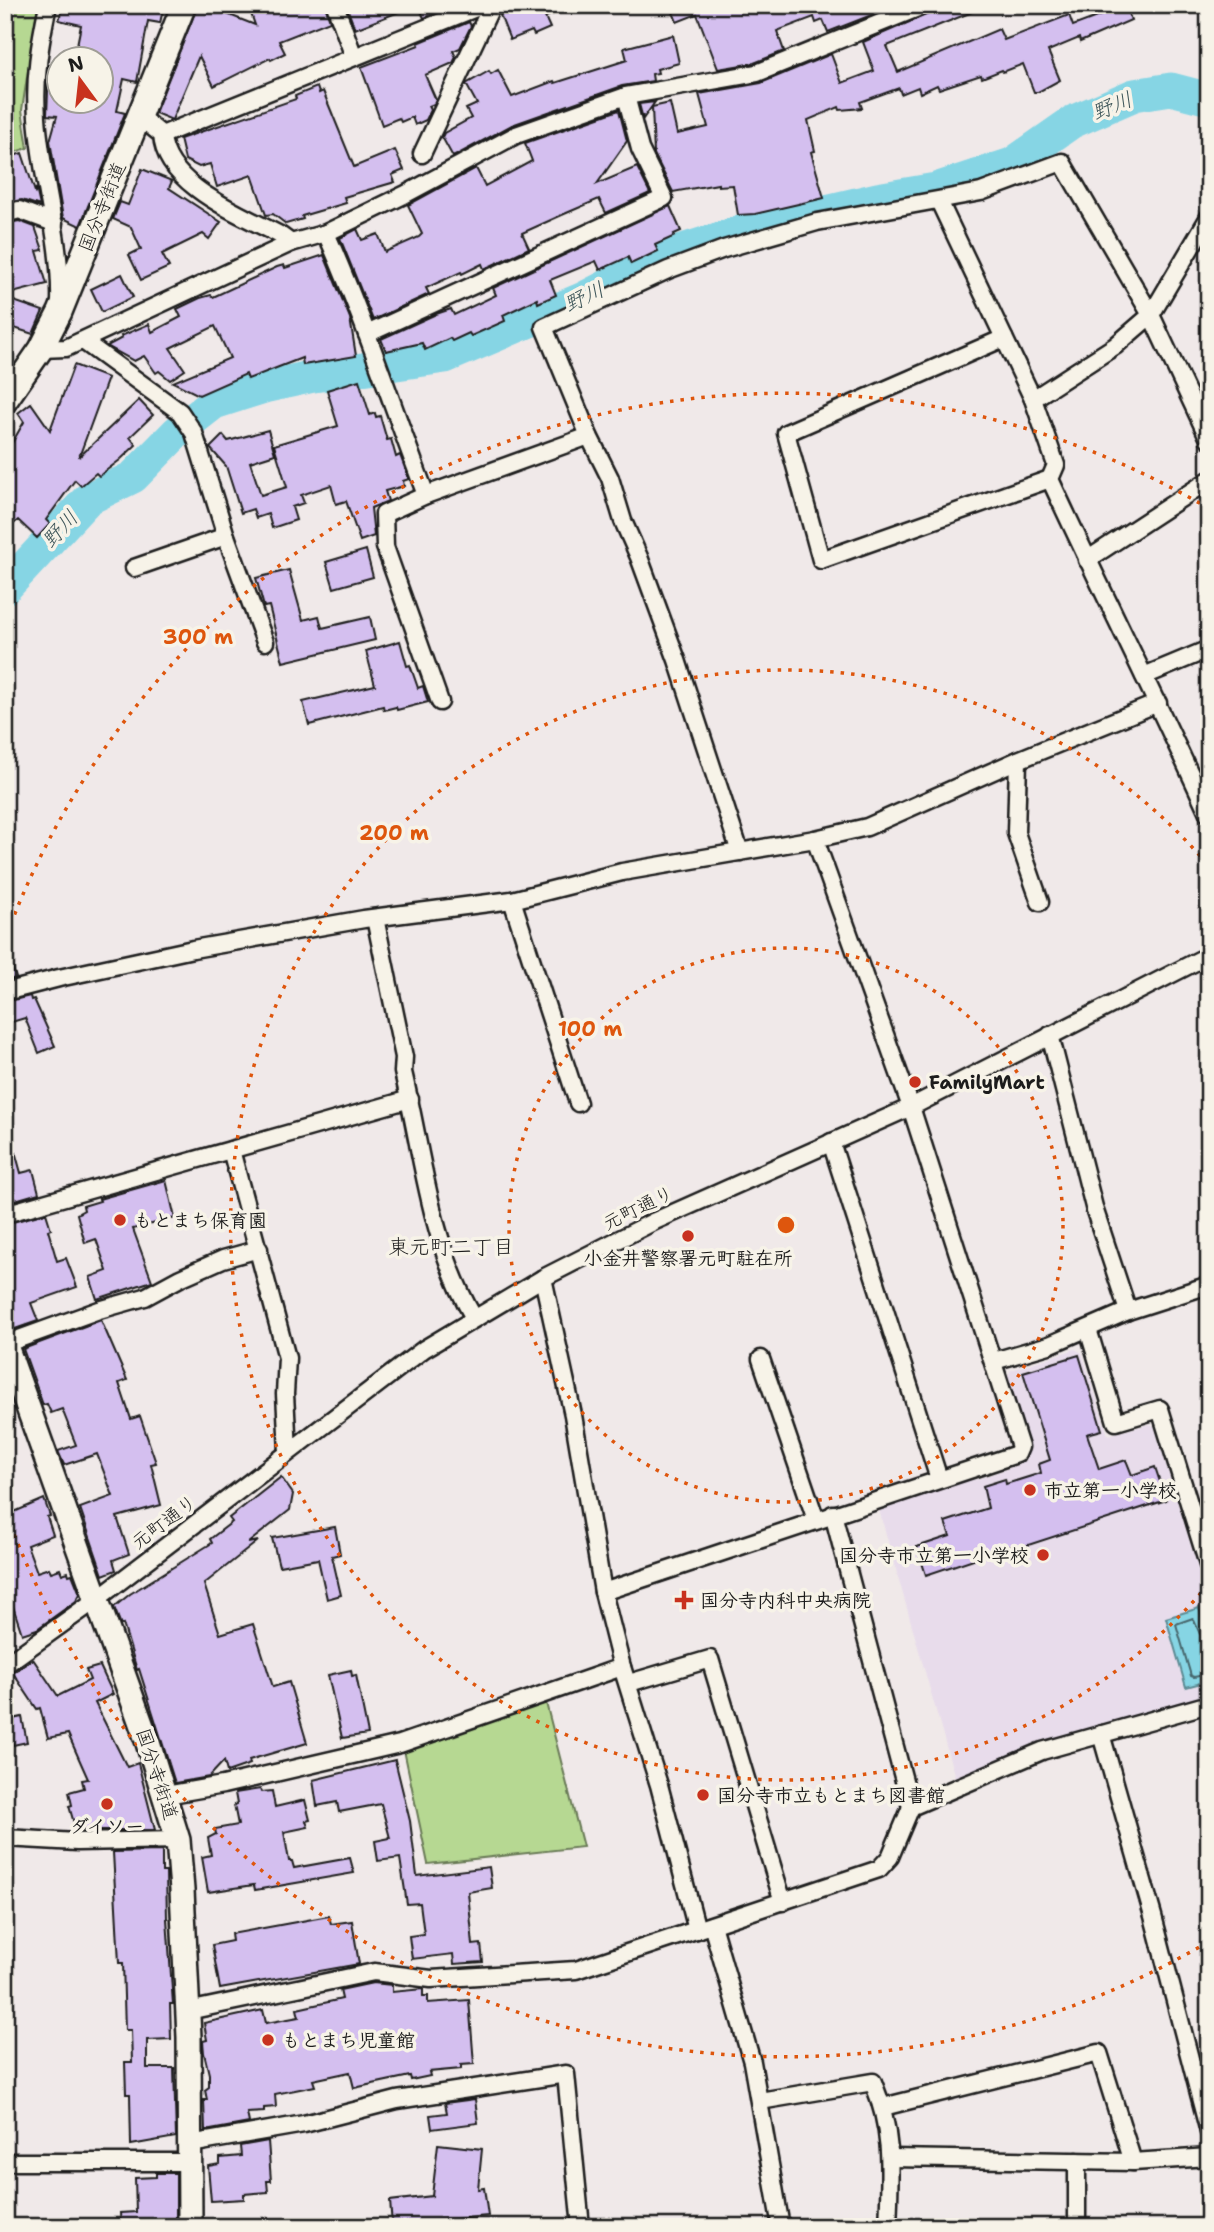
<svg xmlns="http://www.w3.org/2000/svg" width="1214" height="2232" font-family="'Shantell Sans','Klee One',sans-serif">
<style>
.built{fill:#e8dceb}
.green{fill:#b6d892;stroke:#697a57;stroke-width:2}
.water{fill:#86d5e4;stroke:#5c8b94;stroke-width:2}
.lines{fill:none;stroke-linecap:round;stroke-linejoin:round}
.shore{stroke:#46666c;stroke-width:2}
.river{stroke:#86d5e4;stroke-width:33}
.building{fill:#d4bfef;stroke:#1c1c1c;stroke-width:2}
.street-casing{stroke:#1c1c1c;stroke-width:21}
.secondary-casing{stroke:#1c1c1c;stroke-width:28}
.street{stroke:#f7f3e8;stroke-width:16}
.secondary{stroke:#f7f3e8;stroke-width:23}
.ring{fill:none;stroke:#de560d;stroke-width:3.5;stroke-dasharray:3.5 7}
.poi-dot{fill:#c8321e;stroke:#f7f3e8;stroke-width:2.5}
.labels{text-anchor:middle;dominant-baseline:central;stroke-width:7;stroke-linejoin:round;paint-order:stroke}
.street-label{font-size:19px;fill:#1c1c1c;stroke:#f7f3e8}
.poi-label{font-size:19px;font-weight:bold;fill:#1c1c1c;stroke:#f7f3e8;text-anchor:start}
.water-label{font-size:21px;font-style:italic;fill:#3c5458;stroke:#f7f3e8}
.neighbourhood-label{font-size:21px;fill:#1c1c1c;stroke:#f7f3e8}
.centre{fill:#de560d;stroke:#f7f3e8;stroke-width:3.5}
.ring-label{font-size:21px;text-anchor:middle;font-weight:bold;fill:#de560d;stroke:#f7f3e8;stroke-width:7;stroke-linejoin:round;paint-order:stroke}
</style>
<rect width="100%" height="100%" fill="#f0e9e9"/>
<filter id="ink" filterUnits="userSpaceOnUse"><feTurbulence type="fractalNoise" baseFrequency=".0143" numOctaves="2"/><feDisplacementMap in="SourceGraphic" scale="14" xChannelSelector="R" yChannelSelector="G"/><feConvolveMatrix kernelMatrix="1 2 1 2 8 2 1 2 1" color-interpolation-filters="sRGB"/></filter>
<g filter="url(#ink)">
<polygon class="built" points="1075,1349 1082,1353 1108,1435 1150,1424 1154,1426 1209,1604 1209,1699 956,1781 878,1506 969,1475 975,1480 1021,1464 1030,1448 1007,1377 1011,1370"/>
<g class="green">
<polygon points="5,5 38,5 22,110 28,148 5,155"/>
<polygon points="546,1703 583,1847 428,1864 404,1750"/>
</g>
<polygon class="water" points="1199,1608 1209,1641 1209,1681 1186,1687 1166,1618"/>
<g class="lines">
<polyline class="shore" points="1209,1637 1200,1634 1193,1618 1176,1624 1191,1676 1194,1677 1209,1674"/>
<polyline class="river" points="5,588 88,499 133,477 177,432 214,403 264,387 314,376 445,357 584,298 667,255 749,229 877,199 936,189 1012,164 1072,122 1134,95 1171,89 1209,99"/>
</g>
<g class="building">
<polygon points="63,5 164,5 160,23 148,21 137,82 124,79 117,111 125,113 80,226 63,218 50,141 57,116 47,115 49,65 60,65 60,102 102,102 102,60 74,60 81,25 59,20"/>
<polygon points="198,5 204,5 255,25 248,5 325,5 330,21 279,41 285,53 271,60 270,58 214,86 199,56 172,120 155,113"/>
<polygon points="346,5 413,5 414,6 355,29"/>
<polygon points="418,5 442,5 444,10 424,18"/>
<polygon points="524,5 572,5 572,7 545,17 550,28 534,35 532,31 510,40 500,15"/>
<polygon points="670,5 769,5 771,10 783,5 891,5 892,7 828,32 823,20 816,23 814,17 777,31 784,51 754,63 718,69 697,14 677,22"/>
<polygon points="949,5 987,6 887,46 898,72 999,29 1004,40 1069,15 1073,26 1105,14 1102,5 1125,5 1131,20 1080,42 1079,38 1048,51 1060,80 1038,92 1034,92 1023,64 1003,72 1002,70 982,78 981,75 939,89 937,85 920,93 918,87 901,94 899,88 860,102 862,108 840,110 839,107 808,120 815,151 811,152 824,198 820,199 755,214 738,215 733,185 718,186 718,184 673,192 654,154 652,107 670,103 677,134 708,127 699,94 761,83 831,54 842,83 874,71 863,42"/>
<polygon points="469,22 471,26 460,48 453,51 456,57 453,63 425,75 436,100 434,104 429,106 431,110 426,120 415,125 412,117 401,122 399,118 382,125 361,67 419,45 418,43"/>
<polygon points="673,35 679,63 657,69 658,73 652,74 653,81 622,86 512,125 453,157 442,137 444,133 471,118 466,109 477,104 466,84 489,71 491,74 498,70 512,97 554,81 555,83 627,60 624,48"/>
<polygon points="317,87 319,93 323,91 354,167 395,150 404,170 392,175 395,182 344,197 346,203 302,216 303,219 286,224 273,214 266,215 252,175 217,187 210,164 199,167 185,160 180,139 296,99 295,96"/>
<polygon points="655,102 643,119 639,104"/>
<polygon points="619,110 627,141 597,184 637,167 650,193 606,213 599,199 562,215 522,233 529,248 484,269 482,264 462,274 461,272 426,288 429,294 373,320 340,238 357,229 362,240 378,234 385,252 419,237 422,234 408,205 476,168 485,186 532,161 525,143"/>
<polygon points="22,153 35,192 36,188 40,206 22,200 7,203 5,159"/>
<polygon points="142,169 172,181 169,188 221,222 209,239 203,234 162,254 169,267 141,280 129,255 141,249 131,227 113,219 120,202 128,205"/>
<polygon points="670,206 681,231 674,234 675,236 655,245 658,251 631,264 628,257 600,270 596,261 550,280 556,295 538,303 537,299 503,315 505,321 471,336 469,333 452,341 450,338 425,350 422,343 386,351 381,339 436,314 451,309 454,315 496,295 493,288"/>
<polygon points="19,221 35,227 43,250 37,251 47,284 5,295 5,224"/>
<polygon points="324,255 350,318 356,356 303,365 302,358 248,379 246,374 199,395 173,382 230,358 215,326 170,348 185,370 170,380 159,371 156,373 144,356 134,361 107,346 122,338 121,336 149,324 152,332 181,317 177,309 200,298 211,295 213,297 277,267 284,265 285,268"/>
<polygon points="122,274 133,297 102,312 91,289"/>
<polygon points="5,298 43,311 33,334 5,325"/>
<polygon points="74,365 108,378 79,457 139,400 153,415 130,437 136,445 120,460 99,476 96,473 81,486 75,480 46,520 50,524 37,538 18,520 5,532 5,455 24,422 18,413 31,403 50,430"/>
<polygon points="359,380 370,415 375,413 376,417 380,416 387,440 391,439 396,457 400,455 409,479 403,481 404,486 385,491 388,501 371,508 374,536 360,541 346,501 336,504 331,485 301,495 304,503 292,507 296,520 272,528 268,514 256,518 253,509 241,513 226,466 210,448 223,435 228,441 268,430 275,454 250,462 261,495 287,487 274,445 338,426 327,390"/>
<polygon points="366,550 373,577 334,588 326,562"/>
<polygon points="289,570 303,620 319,616 322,628 370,617 375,640 283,662 269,606 264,607 256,578"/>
<polygon points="400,641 407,666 410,665 418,688 423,686 428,702 397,710 396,707 384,710 383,706 309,725 303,702 375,685 366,651"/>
<polygon points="5,956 9,956 16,978 5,981"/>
<polygon points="30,996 31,1000 34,999 55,1046 39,1053 25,1018 5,1024 5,1002"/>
<polygon points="10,1133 21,1173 33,1170 39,1193 5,1203 5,1134"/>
<polygon points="166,1180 175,1218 133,1229 152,1281 97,1299 90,1277 107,1271 96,1239 85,1243 77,1214 84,1210 83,1206 100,1201 99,1199"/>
<polygon points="46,1213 51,1229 48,1230 57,1261 66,1258 77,1287 31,1303 38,1321 12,1330 5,1310 5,1224"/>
<polygon points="101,1320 127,1380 119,1383 131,1419 140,1416 156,1463 151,1464 161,1505 117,1517 129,1554 113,1560 116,1570 103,1575 80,1508 113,1496 97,1454 64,1465 58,1451 76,1445 62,1409 51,1413 47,1404 43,1405 23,1349"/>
<polygon points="1079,1355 1102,1430 1087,1434 1099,1469 1126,1460 1132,1475 1155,1467 1166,1500 1013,1550 1012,1546 926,1575 917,1547 950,1536 945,1522 988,1508 983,1486 1005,1479 1006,1484 1041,1473 1039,1464 1050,1460 1023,1372"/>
<polygon points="281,1477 293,1494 290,1510 248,1543 258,1541 204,1584 220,1634 253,1624 273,1687 289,1682 307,1743 249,1760 250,1764 227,1772 224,1761 209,1777 175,1783 139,1669 137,1670 123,1624 121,1625 114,1607 130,1594 212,1543 210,1539 232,1522 229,1518"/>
<polygon points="44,1499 50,1516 47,1517 53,1535 27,1545 37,1572 49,1568 51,1572 60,1569 62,1574 68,1572 69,1575 72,1574 80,1594 76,1601 37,1629 22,1634 5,1582 5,1516"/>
<polygon points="335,1527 340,1554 332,1556 341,1595 327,1599 318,1559 279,1566 272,1538"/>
<polygon points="33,1659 58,1696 90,1680 86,1670 100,1666 113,1694 95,1703 127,1767 138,1763 155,1830 76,1830 69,1806 72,1805 69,1792 84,1788 82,1780 88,1779 68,1734 48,1738 40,1708 37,1709 13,1673"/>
<polygon points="351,1670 352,1676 356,1675 368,1734 342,1738 328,1675"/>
<polygon points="22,1717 27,1742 13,1745 8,1720"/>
<polygon points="395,1760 410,1821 417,1876 489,1867 492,1888 468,1892 473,1945 481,1944 483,1962 454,1964 453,1954 412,1959 409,1936 424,1934 420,1903 407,1904 400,1858 378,1861 375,1841 390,1838 381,1804 339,1812 337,1802 317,1806 313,1780"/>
<polygon points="260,1789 261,1792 272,1791 275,1807 305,1800 310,1820 306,1821 308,1827 284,1832 289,1861 292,1861 294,1868 350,1858 354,1873 255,1890 254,1885 208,1892 202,1857 211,1855 208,1838 216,1834 215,1829 238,1825 234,1805 237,1804 235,1793"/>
<polygon points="162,1851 162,1872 166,1872 167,1919 173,2004 170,2004 171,2039 147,2040 147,2068 174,2068 176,2137 131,2145 130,2094 126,2094 125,2062 132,2062 131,2030 125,2030 123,1963 119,1963 113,1852"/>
<polygon points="329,1916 331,1924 352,1921 359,1964 220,1989 212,1945 232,1941 231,1934"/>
<polygon points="373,1983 392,1985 392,1992 423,1989 423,1996 428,1996 428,2003 469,2000 474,2064 461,2065 461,2069 429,2072 430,2076 411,2080 410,2076 354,2088 350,2072 313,2080 315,2086 275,2094 276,2107 264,2108 264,2112 247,2113 249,2123 205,2131 204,2100 207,2100 205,2090 209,2087 209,2074 204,2053 203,2041 207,2040 204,2023 263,2010 266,2023 299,2017 297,2009 342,1999 340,1990"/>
<polygon points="475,2099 478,2123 432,2129 430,2115 447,2113 445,2103"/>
<polygon points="268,2141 271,2181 267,2181 268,2192 244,2194 244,2199 211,2201 208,2166 220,2164 220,2158 241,2156 240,2146"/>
<polygon points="438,2144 482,2149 478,2189 484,2188 488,2216 392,2225 390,2201 432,2196"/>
<polygon points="156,2173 176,2173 176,2227 121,2227 120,2213 136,2212 135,2178 156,2177"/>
</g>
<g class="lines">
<g class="street-casing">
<g id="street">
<path d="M 48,5 C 40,42 34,79 37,117 C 41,179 62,239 60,303"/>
<polyline points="335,5 354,57"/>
<path d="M 140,117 L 162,135 C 165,186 241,214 280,235 L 291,243"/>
<polyline points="162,135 483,5"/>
<polyline points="422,154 492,5"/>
<path d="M 939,201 L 1033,399 L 1056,465 L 1050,479 C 1102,592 1158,702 1209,815"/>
<polyline points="5,214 19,210 54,223"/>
<path d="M 326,233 C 364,319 393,408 426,495"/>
<polyline points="367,334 664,198 640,149 626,96"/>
<polyline points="1004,338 786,433 821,560 1050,479"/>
<polyline points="83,341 180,412 194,433 226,536 265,642"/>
<polyline points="41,349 66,348 291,243 326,233 404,195 516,135 626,96 757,73 925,5"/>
<polyline points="1033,399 1115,346 1151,315 1209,217"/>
<polyline points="1087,560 1209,480"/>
<polyline points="134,568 226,536"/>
<polyline points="1144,676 1209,649"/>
<polyline points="440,702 385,547 384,514 426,495 589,436"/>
<polyline points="1018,760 1016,833 1040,902"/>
<polyline points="740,852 677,660 639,557 623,521 610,478 589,436 544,327 668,270 724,249 817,222 981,192 1062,162 1151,315 1209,439"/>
<polyline points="512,900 578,1103"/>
<path d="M 375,918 L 404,1057 L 403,1072 C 423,1156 430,1243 474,1318"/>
<polyline points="5,992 59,978 193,949 364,919 512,900 622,872 815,839 867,827 1018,760 1158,703"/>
<polyline points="1050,1035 1095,1211 1128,1311"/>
<polyline points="831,1142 939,1479"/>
<polyline points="231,1150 287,1358 285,1394 288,1452"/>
<polyline points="5,1214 410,1099"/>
<polyline points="543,1278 573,1415 603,1592 622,1667 659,1785 697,1930"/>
<polyline points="1088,1329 1116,1422 1160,1409 1209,1568"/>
<polyline points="5,1344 99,1310 145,1297 180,1278 223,1259 259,1249"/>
<polyline points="761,1359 816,1520"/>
<polyline points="994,1361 1049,1345 1128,1311 1209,1285"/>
<polyline points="833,1514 911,1807"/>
<polyline points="603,1592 1017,1454 1020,1447 911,1107 815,839"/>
<polyline points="5,1665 97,1599 424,1349 543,1278 655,1221 911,1107 1209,955"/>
<polyline points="629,1683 710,1659 783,1902"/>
<polyline points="1101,1734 1153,1916 1209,2132"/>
<polyline points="166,1795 223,1785 400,1744 622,1667"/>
<polyline points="5,1838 77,1842 178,1840"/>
<polyline points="712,1925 752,2062 781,2227"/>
<polyline points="188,2011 374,1972 431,1979 576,1970 879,1869 890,1857 911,1807 1042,1751 1209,1704"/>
<path d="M 760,2101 L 873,2082 C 894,2133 890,2173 888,2227"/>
<polyline points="883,2107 1099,2053 1133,2162"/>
<polyline points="190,2144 304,2124 397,2100 566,2074 581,2227"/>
<polyline points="891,2158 1133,2162 1209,2157"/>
<polyline points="1077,2161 1077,2227"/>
<polyline points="5,2162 190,2162"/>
</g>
</g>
<g class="secondary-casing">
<g id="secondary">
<polyline points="5,401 41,349 60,312 184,5"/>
<polyline points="5,1343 148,1743 178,1840 182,1890 189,2037 190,2227"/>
</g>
</g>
<use href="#street" class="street"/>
<use href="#secondary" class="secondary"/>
</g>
</g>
<g class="ring">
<circle cx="786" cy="1225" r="277"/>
<path d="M1208 1585A555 555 0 1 1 1208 865"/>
<path d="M1208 1942A832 832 0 0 1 7 1516M7 934A832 832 0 0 1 1208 508"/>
</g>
<g class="poi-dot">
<circle cx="915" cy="1082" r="7"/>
<circle cx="120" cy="1220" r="7"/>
<circle cx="688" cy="1236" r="7"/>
<circle cx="1030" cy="1490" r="7"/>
<circle cx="1043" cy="1555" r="7"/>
<path d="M680.5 1589.5h7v7h7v7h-7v7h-7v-7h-7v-7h7z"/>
<circle cx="703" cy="1795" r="7"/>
<circle cx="107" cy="1804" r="7"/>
<circle cx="268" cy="2040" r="7"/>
</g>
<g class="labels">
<g class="street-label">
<text transform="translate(102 207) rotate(-68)">国分寺街道</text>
<text transform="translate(638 1208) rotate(-26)">元町通り</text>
<text transform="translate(164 1522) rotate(-37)">元町通り</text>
<text transform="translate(157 1774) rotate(72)">国分寺街道</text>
</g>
<g class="poi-label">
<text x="929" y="1082">FamilyMart</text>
<text x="134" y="1220">もとまち保育園</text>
<text x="688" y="1258" text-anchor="middle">小金井警察署元町駐在所</text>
<text x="1044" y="1490">市立第一小学校</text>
<text x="1029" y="1555" text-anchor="end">国分寺市立第一小学校</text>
<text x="700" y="1600">国分寺内科中央病院</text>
<text x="717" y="1795">国分寺市立もとまち図書館</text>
<text x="107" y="1826" text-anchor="middle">ダイソー</text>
<text x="282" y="2040">もとまち児童館</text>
</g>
<g class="water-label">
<text transform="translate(1112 106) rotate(-22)">野川</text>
<text transform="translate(584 297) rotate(-25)">野川</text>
<text transform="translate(60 529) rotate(-47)">野川</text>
</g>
<g class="neighbourhood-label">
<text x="451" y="1247">東元町二丁目</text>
</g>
</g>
<circle cx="786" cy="1225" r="10" class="centre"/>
<g class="ring-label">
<text x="198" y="644">300 m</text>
<text x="394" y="840">200 m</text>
<text x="590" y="1036">100 m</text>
</g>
<rect width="1214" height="2232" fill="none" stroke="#f7f3e8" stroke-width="28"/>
<rect x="14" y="14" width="1186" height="2204" fill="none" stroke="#1c1c1c" stroke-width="2.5" filter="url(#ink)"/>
<g transform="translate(80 80) rotate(345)"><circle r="33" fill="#f7f3e8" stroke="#9f9d96" stroke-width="2"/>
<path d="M0-5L12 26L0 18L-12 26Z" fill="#c8321e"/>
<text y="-10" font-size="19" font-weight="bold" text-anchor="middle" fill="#1c1c1c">N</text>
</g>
</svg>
